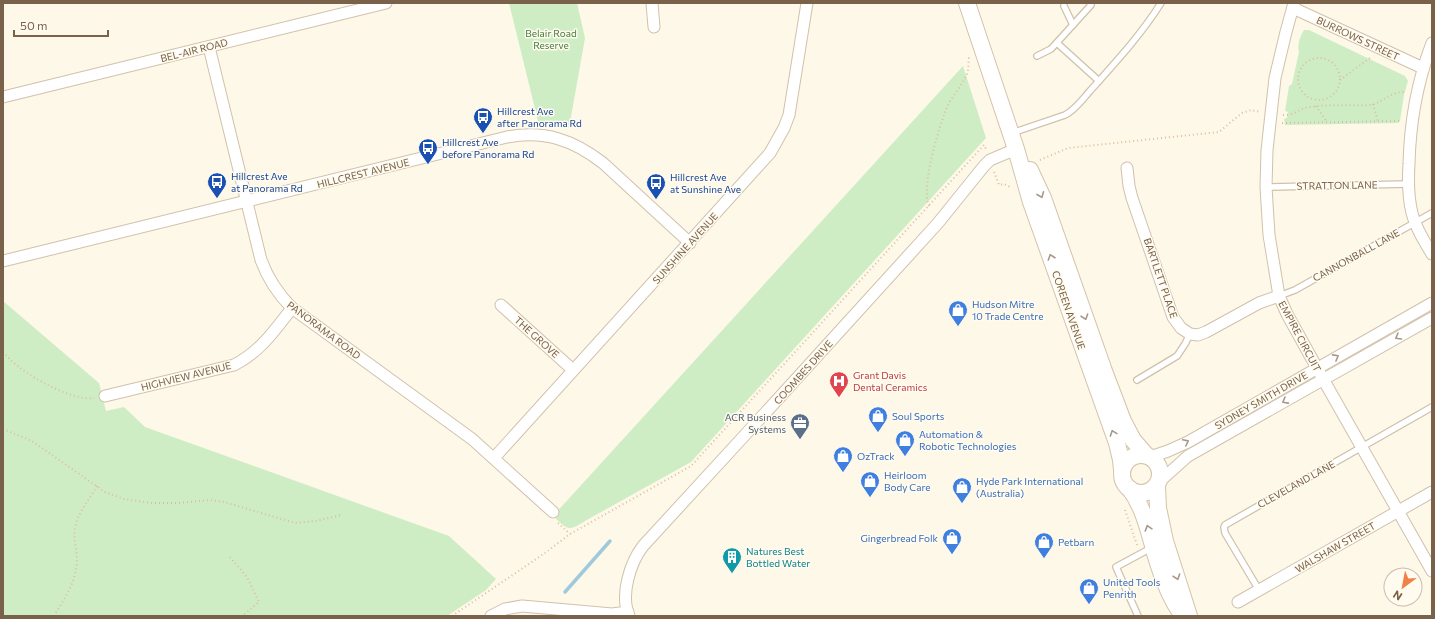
<svg xmlns="http://www.w3.org/2000/svg" width="1435" height="619" font-family="Commissioner,sans-serif">
<style>
.green{fill:#cfedc4}
.lines{fill:none;stroke-linecap:round;stroke-linejoin:round}
.stream{stroke:#9fcadc;stroke-width:3.5}
.lane-casing{stroke:#d1c1ac;stroke-width:8}
.street-casing{stroke:#d1c1ac;stroke-width:13}
.secondary-casing{stroke:#d4c2a9;stroke-width:18}
.path{stroke:#dbbe9f;stroke-width:2;stroke-dasharray:1 3;stroke-linecap:butt}
.lane{stroke:#fff;stroke-width:5.5}
.street{stroke:#fff;stroke-width:11}
.secondary{stroke:#fff;stroke-width:16}
.oneway{stroke:#a99889}
.labels{text-anchor:middle;dominant-baseline:central;stroke-width:3;stroke-linejoin:round;paint-order:stroke}
.park-label{font-size:10px;fill:#477a3d;stroke:#fffbef}
.street-label{font-size:10px;fill:#7a6149;stroke:#fffbef}
.transit-label{font-size:10px;fill:#164399;stroke:#fffbef;text-anchor:start}
.shop-label{font-size:10px;fill:#366cbe;stroke:#fffbef;text-anchor:start}
.health-label{font-size:10px;fill:#be3a42;stroke:#fffbef;text-anchor:start}
.service-label{font-size:10px;fill:#4e5e75;stroke:#fffbef;text-anchor:end}
.culture-label{font-size:10px;fill:#0d838f;stroke:#fffbef;text-anchor:start}
</style>
<rect width="100%" height="100%" fill="#fef8e8"/>
<g class="green">
<polygon points="509,3 577,3 585,38 569,128 561,125 538,121"/>
<path d="M 1304,30 L 1309,30 L 1405,76 L 1408,81 L 1404,95 L 1400,121 L 1398,123 L 1285,125 L 1284,119 L 1287,118 L 1288,112 L 1285,111 L 1289,86 L 1292,84 L 1299,52 C 1297,46 1300,36 1304,30 Z"/>
<path d="M 963,66 L 986,138 L 691,462 L 585,521 C 568,532 568,530 553,516 Z"/>
<polygon points="3,301 99,383 106,411 124,407 145,427 449,536 496,579 486,590 447,616 3,616"/>
</g>
<g class="lines">
<polyline class="stream" points="565,592 610,541"/>
<g class="lane-casing">
<g id="lane">
<polyline points="1064,6 1073,25"/>
<polyline points="1057,43 1099,81"/>
<polyline points="1037,56 1051,49 1091,5 1090,3"/>
<path d="M 1012,133 L 1065,115 C 1075,110 1082,100 1089,92 C 1114,64 1141,35 1161,3"/>
<polyline points="1266,187 1408,184"/>
<polyline points="1279,296 1295,290 1432,213"/>
<polyline points="1137,380 1177,356 1185,344 1190,334"/>
<polyline points="1259,590 1225,533 1224,527 1225,525 1432,407"/>
<polyline points="1138,616 1116,567 1153,547"/>
</g>
</g>
<g class="street-casing">
<g id="street">
<polyline points="652,3 654,27"/>
<polyline points="1294,3 1286,32 1275,78 1267,150 1266,187 1269,235 1279,296 1287,314 1327,386 1432,571"/>
<polyline points="1293,8 1423,68"/>
<path d="M 1432,43 C 1417,82 1410,122 1409,164 C 1408,180 1408,197 1412,213 C 1416,228 1424,241 1432,254"/>
<path d="M 209,47 L 261,260 C 268,279 278,294 292,308 L 472,439 L 553,512"/>
<polyline points="3,97 386,3"/>
<polyline points="1127,168 1129,186 1132,198 1173,317 1181,328 1190,334 1198,335 1206,332 1259,303 1279,296"/>
<path d="M 3,261 L 507,137 C 545,130 573,140 603,163 L 690,243"/>
<polyline points="501,305 573,370"/>
<path d="M 105,396 L 234,365 C 260,352 275,330 292,308"/>
<polyline points="1150,457 1168,451 1188,442 1432,303"/>
<polyline points="494,458 770,153 784,128 789,115 807,3"/>
<polyline points="1159,482 1188,456 1432,318"/>
<polyline points="1238,602 1432,492"/>
<polyline points="491,616 505,609 522,606 612,614 628,612"/>
<path d="M 629,616 C 620,595 630,563 643,546 L 778,399 L 938,223 L 984,166 L 990,160 L 1016,149"/>
</g>
</g>
<g class="secondary-casing">
<g id="secondary">
<polyline points="967,3 1016,149 1031,202 1117,443 1121,460 1122,470"/>
<polyline points="1030,170 1043,198 1104,371 1123,421 1133,440 1146,455"/>
<circle cx="1141" cy="474" r="19"/>
<polyline points="1157,485 1158,508 1165,541 1189,616"/>
<path d="M 1130,489 C 1146,511 1150,538 1158,563 C 1164,582 1171,600 1183,616"/>
</g>
</g>
<g class="path">
<circle cx="1319" cy="79" r="21"/>
<polyline points="1340,80 1370,58"/>
<polyline points="1373,104 1378,122"/>
<polyline points="1316,106 1327,122"/>
<path d="M 1283,115 C 1293,116 1300,108 1309,107 C 1330,104 1351,106 1372,105 C 1384,101 1392,91 1405,92"/>
<polyline points="1282,123 1401,121"/>
<polyline points="1040,160 1068,148 1219,132 1242,113 1251,110 1261,112"/>
<polyline points="994,172 999,185 1004,184 1012,188"/>
<path d="M 929,206 C 920,188 940,123 948,105 C 954,94 962,85 967,74 C 969,69 968,63 969,58 L 971,58"/>
<path d="M 3,352 C 8,357 13,363 19,367 C 35,380 74,401 94,398"/>
<polyline points="3,429 32,441 105,492 124,499 152,503 178,503 210,500 224,502 295,523 316,521 341,515"/>
<polyline points="1125,510 1137,545"/>
<polyline points="558,523 570,534"/>
<polyline points="230,557 247,577 259,602 242,616"/>
<path d="M 56,616 L 55,614 C 66,597 76,581 77,560 C 77,548 72,536 76,524 C 80,510 90,498 97,486"/>
<polyline points="452,616 545,553 570,534 691,466 984,145 986,149"/>
</g>
<use href="#lane" class="lane"/>
<use href="#street" class="street"/>
<use href="#secondary" class="secondary"/>
</g>
<defs><path id="oneway-chevron" d="M-2-3.5L2.5 0L-2 3.5" fill="none" stroke-width="1.6" stroke-linecap="round" stroke-linejoin="round"/></defs>
<g class="oneway">
<use href="#oneway-chevron" transform="translate(1041 195) rotate(68)"/>
<use href="#oneway-chevron" transform="translate(1051 257) rotate(-109)"/>
<use href="#oneway-chevron" transform="translate(1085 317) rotate(71)"/>
<use href="#oneway-chevron" transform="translate(1398 337) rotate(150)"/>
<use href="#oneway-chevron" transform="translate(1336 357) rotate(-29)"/>
<use href="#oneway-chevron" transform="translate(1285 401) rotate(151)"/>
<use href="#oneway-chevron" transform="translate(1113 433) rotate(-110)"/>
<use href="#oneway-chevron" transform="translate(1186 442) rotate(-27)"/>
<use href="#oneway-chevron" transform="translate(1148 528) rotate(-107)"/>
<use href="#oneway-chevron" transform="translate(1177 577) rotate(71)"/>
</g>
<defs>
<g id="bus-pin" transform="scale(1)"><path d="M0 17L-7.5 6A9.5 9.5 0 1 1 7.5 6Z" fill="#1a4fb4" stroke="#fffbef"/><path d="M-5-6H5V4H4V6H2V4H-2V6H-4V4H-5ZM-3.5-4V0h7V-4ZM-3.5 1.2v1.5H-2V1.2ZM2 1.2v1.5H3.5V1.2Z" fill="#fff"/></g>
<g id="shop-pin" transform="scale(1)"><path d="M0 17L-7.5 6A9.5 9.5 0 1 1 7.5 6Z" fill="#3f7fe0" stroke="#fffbef"/><path d="M-5-2.5h2.3a2.7 3.5 0 0 1 5.4 0H5L5.5 6h-11ZM-1.5-2.5h3a1.5 2.3 0 0 0-3 0Z" fill="#fff"/></g>
<g id="hospital-pin" transform="scale(1)"><path d="M0 17L-7.5 6A9.5 9.5 0 1 1 7.5 6Z" fill="#e0444e" stroke="#fffbef"/><path d="M-5-5h3v3.5h4V-5h3V5h-3V1.5h-4V5h-3Z" fill="#fff"/></g>
<g id="office-pin" transform="scale(1)"><path d="M0 17L-7.5 6A9.5 9.5 0 1 1 7.5 6Z" fill="#5c6f8a" stroke="#fffbef"/><path d="M-6-3h4V-5.5h4V-3h4V5H-6ZM-1-4.5V-3h2v-1.5ZM-6 0V1H6V0Z" fill="#fff"/></g>
<g id="building-pin" transform="scale(1)"><path d="M0 17L-7.5 6A9.5 9.5 0 1 1 7.5 6Z" fill="#0f9aa8" stroke="#fffbef"/><path d="M-4-6H4V6H1V3H-1V6H-4ZM-2.5-4.3h1.7v1.8h-1.7ZM.8-4.3h1.7v1.8H.8ZM-2.5-1h1.7V.8h-1.7ZM.8-1h1.7V.8H.8Z" fill="#fff"/></g>
</defs>
<g fill-rule="evenodd">
<use href="#bus-pin" x="483" y="117"/>
<use href="#bus-pin" x="428" y="148"/>
<use href="#bus-pin" x="217" y="182"/>
<use href="#bus-pin" x="656" y="183"/>
<use href="#shop-pin" x="958" y="310"/>
<use href="#hospital-pin" x="839" y="381"/>
<use href="#shop-pin" x="878" y="416"/>
<use href="#office-pin" x="800" y="423"/>
<use href="#shop-pin" x="905" y="440"/>
<use href="#shop-pin" x="843" y="456"/>
<use href="#shop-pin" x="870" y="481"/>
<use href="#shop-pin" x="962" y="487"/>
<use href="#shop-pin" x="952" y="538"/>
<use href="#shop-pin" x="1044" y="542"/>
<use href="#building-pin" x="732" y="557"/>
<use href="#shop-pin" x="1089" y="588"/>
</g>
<g class="labels">
<g class="park-label">
<text x="551" y="33">Belair Road<tspan x="551" dy="12">Reserve</tspan></text>
</g>
<g class="street-label">
<text transform="translate(1358 38) rotate(25)">BURROWS STREET</text>
<text transform="translate(194 50) rotate(-14)">BEL-AIR ROAD</text>
<text transform="translate(363 173) rotate(-14)">HILLCREST AVENUE</text>
<text transform="translate(1337 185) rotate(-1)">STRATTON LANE</text>
<text transform="translate(685 248) rotate(-48)">SUNSHINE AVENUE</text>
<text transform="translate(1356 255) rotate(-29)">CANNONBALL LANE</text>
<text transform="translate(1161 278) rotate(71)">BARTLETT PLACE</text>
<text transform="translate(1069 310) rotate(71)">COREEN AVENUE</text>
<text transform="translate(324 330) rotate(37)">PANORAMA ROAD</text>
<text transform="translate(1300 336) rotate(62)">EMPIRE CIRCUIT</text>
<text transform="translate(537 337) rotate(42)">THE GROVE</text>
<text transform="translate(803 372) rotate(-48)">COOMBES DRIVE</text>
<text transform="translate(186 376) rotate(-14)">HIGHVIEW AVENUE</text>
<text transform="translate(1261 400) rotate(-30)">SYDNEY SMITH DRIVE</text>
<text transform="translate(1296 484) rotate(-29)">CLEVELAND LANE</text>
<text transform="translate(1335 547) rotate(-30)">WALSHAW STREET</text>
</g>
<g class="transit-label">
<text x="497" y="111">Hillcrest Ave<tspan x="497" dy="12">after Panorama Rd</tspan></text>
<text x="442" y="142">Hillcrest Ave<tspan x="442" dy="12">before Panorama Rd</tspan></text>
<text x="231" y="176">Hillcrest Ave<tspan x="231" dy="12">at Panorama Rd</tspan></text>
<text x="670" y="177">Hillcrest Ave<tspan x="670" dy="12">at Sunshine Ave</tspan></text>
</g>
<g class="shop-label">
<text x="972" y="304">Hudson Mitre<tspan x="972" dy="12">10 Trade Centre</tspan></text>
<text x="892" y="416">Soul Sports</text>
<text x="919" y="434">Automation &amp;<tspan x="919" dy="12">Robotic Technologies</tspan></text>
<text x="857" y="456">OzTrack</text>
<text x="884" y="475">Heirloom<tspan x="884" dy="12">Body Care</tspan></text>
<text x="976" y="481">Hyde Park International<tspan x="976" dy="12">(Australia)</tspan></text>
<text x="938" y="538" text-anchor="end">Gingerbread Folk</text>
<text x="1058" y="542">Petbarn</text>
<text x="1103" y="582">United Tools<tspan x="1103" dy="12">Penrith</tspan></text>
</g>
<g class="health-label">
<text x="853" y="375">Grant Davis<tspan x="853" dy="12">Dental Ceramics</tspan></text>
</g>
<g class="service-label">
<text x="786" y="417">ACR Business<tspan x="786" dy="12">Systems</tspan></text>
</g>
<g class="culture-label">
<text x="746" y="551">Natures Best<tspan x="746" dy="12">Bottled Water</tspan></text>
</g>
</g>
<rect width="1435" height="619" fill="none" stroke="#7a6149" stroke-width="8"/>
<g transform="translate(1403 587) rotate(212)"><circle r="19" fill="#fffbef" stroke="#cabdad"/>
<path d="M0-3L7 15L0 10L-7 15Z" fill="#ef8245"/>
<text y="-6" font-size="11" font-weight="bold" text-anchor="middle" fill="#7a6149">N</text>
</g>
<path d="M14 30v6h94v-6" fill="none" stroke="#7a6149" stroke-width="2"/>
<text x="20" y="30" font-size="12" fill="#7a6149" stroke="#fffbef" stroke-width="3" paint-order="stroke">50 m</text>
</svg>
